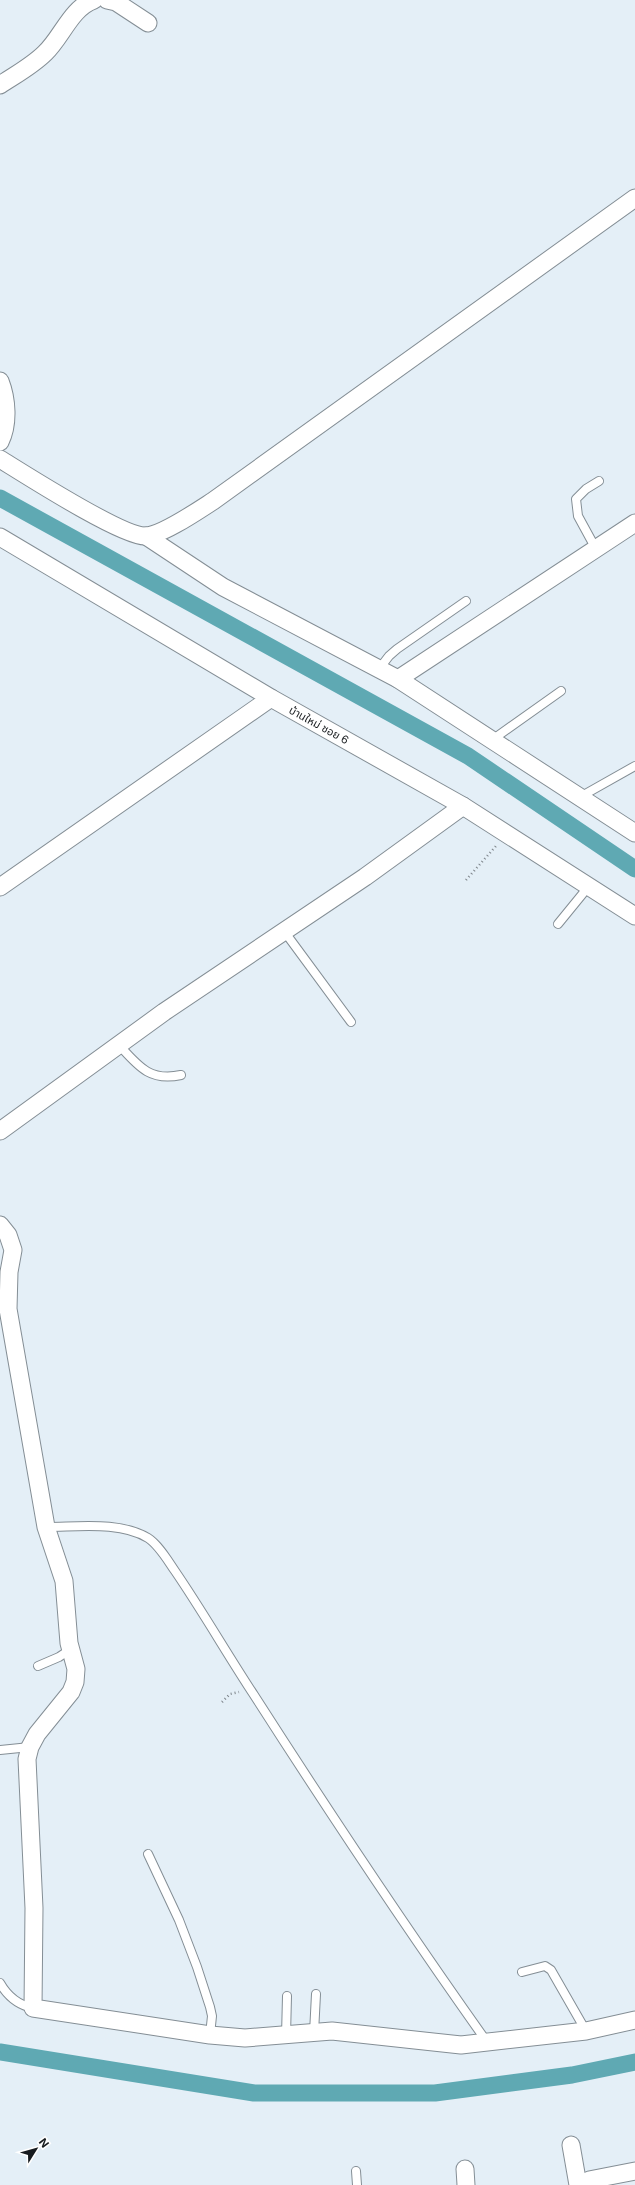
<svg xmlns="http://www.w3.org/2000/svg" width="635" height="2185" font-family="Inter,'Noto Sans Thai',sans-serif">
<style>
.lines{fill:none;stroke-linecap:round;stroke-linejoin:round}
.canal{stroke:#5fa9b3;stroke-width:17}
.service-casing{stroke:#848e95;stroke-width:10}
.minor-casing{stroke:#848e95;stroke-width:19}
.path{stroke:#7d848a;stroke-width:2.5;stroke-dasharray:1 3;stroke-linecap:butt}
.service{stroke:#fff;stroke-width:8}
.minor{stroke:#fff;stroke-width:17}
.labels{text-anchor:middle;dominant-baseline:central;stroke-width:3;stroke-linejoin:round;paint-order:stroke}
.street-label{font-size:11px;fill:#181c1f;stroke:#fff}
</style>
<rect width="100%" height="100%" fill="#e4eff7"/>
<g class="lines">
<g class="canal">
<polyline points="0,498 468,756 635,869"/>
<polyline points="0,2052 254,2093 435,2093 572,2075 635,2062"/>
</g>
<g class="service-casing">
<g id="service">
<polyline points="596,549 578,516 576,499 586,489 599,481"/>
<polyline points="379,669 389,656 397,649 466,601"/>
<polyline points="492,740 561,691"/>
<polyline points="580,797 635,766"/>
<polyline points="558,924 589,886"/>
<polyline points="284,931 351,1022"/>
<path d="M 119,1045 C 138,1066 150,1082 181,1075"/>
<path d="M 46,1527 C 78,1527 120,1521 148,1538 C 159,1545 168,1561 175,1571 C 203,1612 227,1654 254,1695 C 329,1812 406,1928 487,2042"/>
<polyline points="38,1666 59,1657 71,1649"/>
<polyline points="0,1750 30,1747"/>
<polyline points="148,1854 179,1920 197,1967 210,2007 212,2016 210,2035"/>
<polyline points="522,1972 545,1966 551,1970 586,2031"/>
<path d="M 0,1983 C 8,1997 18,2005 33,2008"/>
<polyline points="314,2033 316,1994"/>
<polyline points="286,2036 287,1996"/>
<polyline points="356,2171 357,2185"/>
</g>
</g>
<g class="minor-casing">
<g id="minor">
<polyline points="107,0 116,2 148,23"/>
<path d="M 0,85 C 15,75 32,66 45,53 C 62,37 71,8 94,0"/>
<path d="M 0,381 C 7,399 9,424 0,442"/>
<path d="M 0,459 C 26,475 121,536 145,536 C 161,536 199,510 213,501 L 635,198"/>
<polyline points="146,536 223,587 398,679 635,833"/>
<polyline points="0,537 271,698 463,806 635,916"/>
<polyline points="398,679 635,523"/>
<polyline points="0,887 271,698"/>
<polyline points="0,1131 164,1012 365,877 463,806"/>
<polyline points="0,1225 8,1235 13,1250 9,1272 8,1309 46,1527 64,1581 69,1643 76,1669 75,1682 71,1692 37,1734 30,1747 27,1759 34,1908 33,2008 210,2035 245,2038 332,2031 461,2045 586,2031 635,2020"/>
<polyline points="571,2145 578,2185"/>
<polyline points="465,2169 466,2185"/>
<polyline points="589,2180 635,2171"/>
</g>
</g>
<g class="path">
<polyline points="466,880 496,846"/>
<polyline points="222,1702 230,1694 239,1692"/>
</g>
<use href="#service" class="service"/>
<use href="#minor" class="minor"/>
</g>
<g class="labels">
<g class="street-label">
<text transform="translate(319 725) rotate(29)">บ้านใหม่ ซอย 6</text>
</g>
</g>
<g transform="translate(36 2149) rotate(53)" stroke="#ffffff" stroke-width="3" paint-order="stroke">
<path d="M0-3L7 15L0 10L-7 15Z" fill="#181c1f"/>
<text y="-6" font-size="11" font-weight="bold" text-anchor="middle" fill="#181c1f">N</text>
</g>
</svg>
